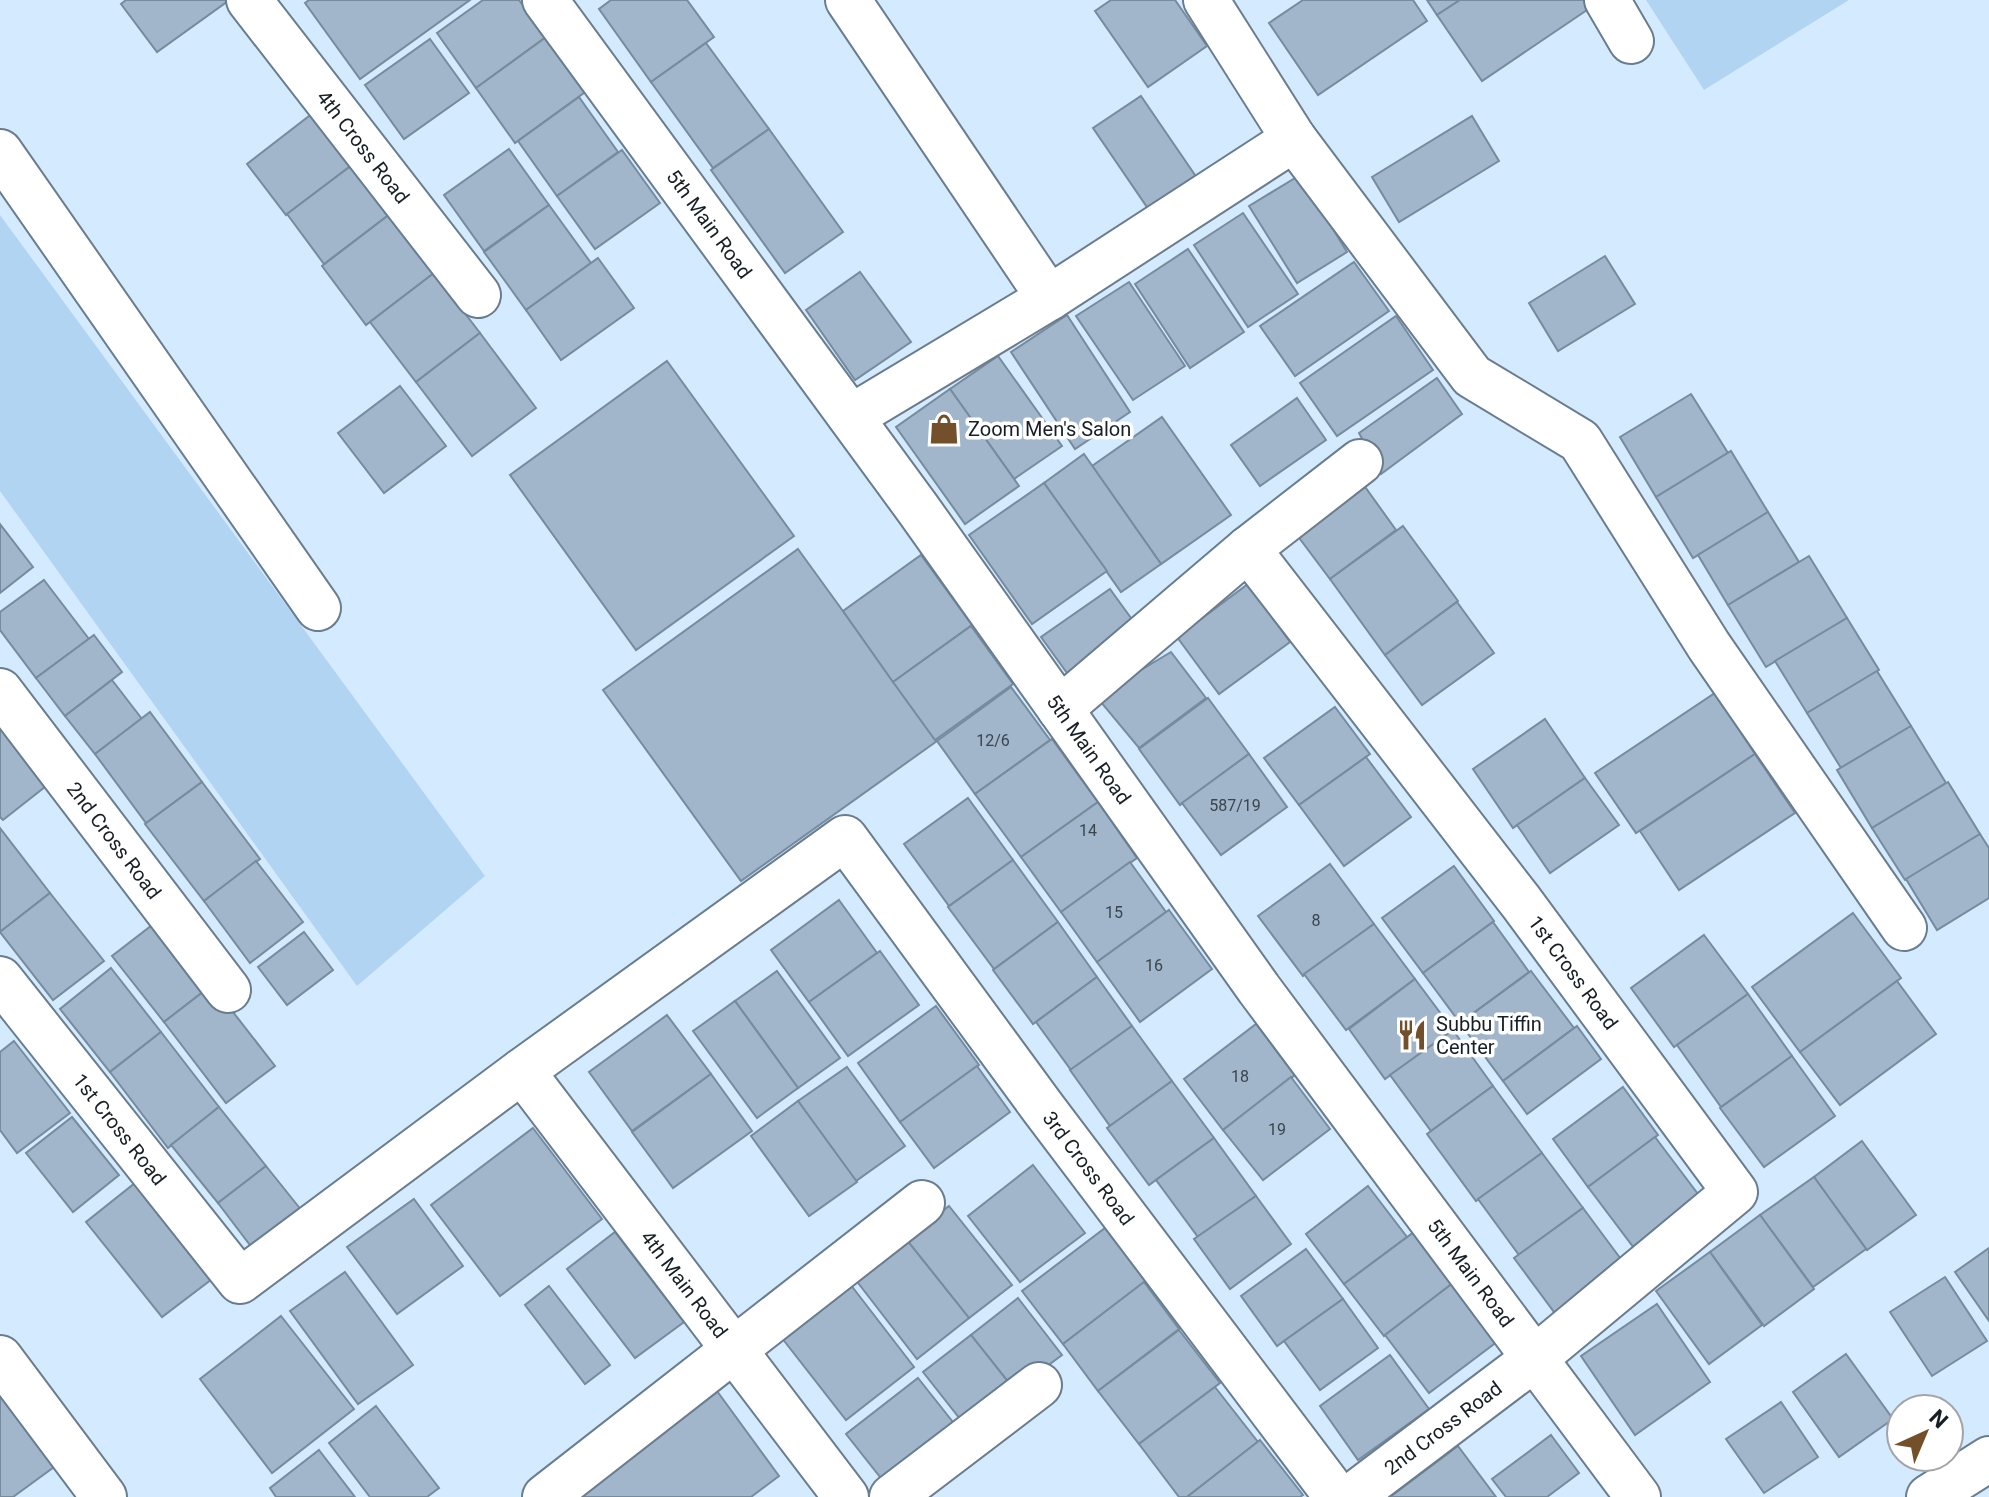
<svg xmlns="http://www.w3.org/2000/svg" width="1989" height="1497" font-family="Roboto,sans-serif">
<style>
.green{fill:#b2d4f3}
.building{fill:#a1b6ca;stroke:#778b9e;stroke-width:2}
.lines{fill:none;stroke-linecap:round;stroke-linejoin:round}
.minor-casing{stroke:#697d8f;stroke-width:48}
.tertiary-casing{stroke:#697d8f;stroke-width:48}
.minor{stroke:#fff;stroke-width:44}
.tertiary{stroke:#fff;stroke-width:44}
.labels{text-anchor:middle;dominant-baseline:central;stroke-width:7;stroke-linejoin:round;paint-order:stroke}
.number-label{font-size:16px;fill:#3a454f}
.street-label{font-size:20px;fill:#171f26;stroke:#fff}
.poi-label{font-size:20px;fill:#171f26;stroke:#fff;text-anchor:start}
</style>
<rect width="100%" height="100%" fill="#d4ebff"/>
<g class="green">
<polygon points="1646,0 1849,0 1704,90"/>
<polygon points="0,215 485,876 357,986 0,491"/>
</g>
<g class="building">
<polygon points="126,0 227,0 228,1 157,52 121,4"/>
<polygon points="309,0 470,0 360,79 305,3"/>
<polygon points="483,0 519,0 546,37 476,88 437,33"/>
<polygon points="611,0 687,0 714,37 651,82 599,9"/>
<polygon points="1111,0 1175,0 1207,46 1148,87 1095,11"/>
<polygon points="1303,0 1413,0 1427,21 1318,95 1269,23"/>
<polygon points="1427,0 1460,0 1437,15"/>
<polygon points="1460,0 1585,0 1590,8 1482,81 1437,15"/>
<polygon points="549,35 588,90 515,143 476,88"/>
<polygon points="430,39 469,93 404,139 365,85"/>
<polygon points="706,43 769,129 713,168 651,82"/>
<polygon points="1141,96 1197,178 1149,210 1093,128"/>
<polygon points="579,97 618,152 557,196 518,141"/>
<polygon points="313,113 352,165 286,215 247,164"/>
<polygon points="1472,116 1499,161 1399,222 1372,177"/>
<polygon points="769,129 843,232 785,273 711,170"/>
<polygon points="509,149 549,205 484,251 444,195"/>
<polygon points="622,150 660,203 595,249 557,196"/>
<polygon points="352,165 390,214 324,264 287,214"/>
<polygon points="1300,175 1347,252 1297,283 1249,206"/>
<polygon points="549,205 591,263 526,310 484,252"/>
<polygon points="1243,213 1298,294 1248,327 1194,245"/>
<polygon points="390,214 434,273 366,325 322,266"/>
<polygon points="1188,249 1244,332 1190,368 1135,284"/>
<polygon points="1605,256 1635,304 1558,351 1529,303"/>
<polygon points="598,258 634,308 561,360 526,310"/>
<polygon points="1354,262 1389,311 1295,376 1260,326"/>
<polygon points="860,272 911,342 855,380 806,310"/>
<polygon points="434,273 480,333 416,382 370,322"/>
<polygon points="1129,282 1185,366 1133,400 1076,316"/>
<polygon points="1067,315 1130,412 1075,449 1011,352"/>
<polygon points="1396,316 1433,370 1337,436 1300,383"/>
<polygon points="480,333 536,408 472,456 416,382"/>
<polygon points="998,356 1062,446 1014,479 950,389"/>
<polygon points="667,361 794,536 636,650 510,475"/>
<polygon points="1437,378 1462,414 1381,474 1359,433"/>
<polygon points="400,386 446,446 384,493 338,433"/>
<polygon points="950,389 1019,486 965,524 896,427"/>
<polygon points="1691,394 1728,453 1656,497 1620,437"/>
<polygon points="1297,398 1326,440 1260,486 1231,445"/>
<polygon points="1162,417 1231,515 1161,564 1092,466"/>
<polygon points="1731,451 1768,512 1693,558 1656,497"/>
<polygon points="1084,454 1161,564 1121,592 1044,483"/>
<polygon points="1358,477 1396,530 1330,579 1291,527"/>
<polygon points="1044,483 1107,571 1032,624 969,535"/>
<polygon points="1768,512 1799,562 1728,605 1698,555"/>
<polygon points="0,524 33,567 0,593"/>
<polygon points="1403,526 1458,601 1385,655 1330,579"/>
<polygon points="798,549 937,741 741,881 603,690"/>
<polygon points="921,555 972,625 893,682 843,611"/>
<polygon points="1809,556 1847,618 1766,667 1728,605"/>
<polygon points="44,580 89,639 36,678 0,630 0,612"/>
<polygon points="1248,584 1290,642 1219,694 1177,637"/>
<polygon points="1110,589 1144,636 1075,684 1041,637"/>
<polygon points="1457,602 1494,653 1422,705 1385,655"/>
<polygon points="1847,618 1879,670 1807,713 1775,661"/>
<polygon points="971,626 1013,684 935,740 893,682"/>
<polygon points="94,635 122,672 65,716 36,678"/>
<polygon points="1171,652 1206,698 1139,748 1100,701 1131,676"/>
<polygon points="1877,671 1911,726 1841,768 1807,713"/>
<polygon points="112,680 142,719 95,754 65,716"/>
<polygon points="1011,687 1050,740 975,794 937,741"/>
<polygon points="1715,693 1755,754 1636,833 1595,773"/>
<polygon points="1208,698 1249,754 1180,805 1139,749"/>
<polygon points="0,707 55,779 3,820 0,817"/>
<polygon points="1335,707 1370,754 1299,805 1264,758"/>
<polygon points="150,712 202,782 146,823 95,754"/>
<polygon points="1545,719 1585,778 1513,828 1473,769"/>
<polygon points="1911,726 1946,783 1872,828 1837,770"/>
<polygon points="1052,739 1098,802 1021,857 975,794"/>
<polygon points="1249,754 1287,807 1221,855 1182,803"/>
<polygon points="1755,754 1795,813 1679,890 1640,831"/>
<polygon points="1366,757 1411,817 1344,866 1299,805"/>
<polygon points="1585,778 1619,825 1550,873 1517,825"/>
<polygon points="202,782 260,859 204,901 145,824"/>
<polygon points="1948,782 1980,834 1905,880 1872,828"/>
<polygon points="968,798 1013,860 949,906 904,844"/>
<polygon points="1098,802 1137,858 1061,912 1021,857"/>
<polygon points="0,828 50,893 0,932"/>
<polygon points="1980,834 1989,848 1989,898 1937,930 1906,879"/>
<polygon points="1013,860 1058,922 994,969 948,907"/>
<polygon points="256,861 303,922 250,963 204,901"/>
<polygon points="1130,862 1166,912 1097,962 1061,912"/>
<polygon points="1330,864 1374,924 1303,976 1258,916"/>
<polygon points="1454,866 1494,921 1423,973 1382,918"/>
<polygon points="50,893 104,961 53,1000 0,932"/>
<polygon points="839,900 877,953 809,1002 771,950"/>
<polygon points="1169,910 1212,969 1140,1022 1097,962"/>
<polygon points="1853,913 1901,978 1800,1052 1752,987"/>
<polygon points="160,919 212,985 164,1022 112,956"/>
<polygon points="1058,922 1097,977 1033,1024 993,970"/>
<polygon points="1493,922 1529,972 1460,1023 1423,973"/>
<polygon points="1374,924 1415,979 1346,1030 1304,974"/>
<polygon points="304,932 333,970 287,1005 258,967"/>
<polygon points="1704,935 1748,994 1674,1047 1631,988"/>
<polygon points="880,951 919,1005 848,1056 809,1002"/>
<polygon points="111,968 161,1032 110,1072 60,1009"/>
<polygon points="777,971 840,1058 798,1088 735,1001"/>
<polygon points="1531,971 1574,1028 1503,1081 1460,1023"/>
<polygon points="1097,977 1132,1026 1071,1070 1036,1022"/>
<polygon points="1415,979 1453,1030 1385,1079 1349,1029"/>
<polygon points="1897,981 1936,1034 1840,1105 1800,1052"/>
<polygon points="212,985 275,1066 226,1103 164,1022"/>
<polygon points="1748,994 1792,1056 1721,1107 1677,1045"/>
<polygon points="735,1001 798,1088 757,1118 693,1031"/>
<polygon points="936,1006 979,1065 900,1122 858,1063"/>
<polygon points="667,1015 711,1074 632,1131 589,1072"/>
<polygon points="1256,1024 1295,1075 1223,1130 1184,1079"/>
<polygon points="1132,1026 1172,1081 1110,1126 1070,1070"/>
<polygon points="1577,1026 1601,1059 1527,1114 1503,1081"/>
<polygon points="1453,1030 1493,1086 1431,1131 1390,1075"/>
<polygon points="161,1032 219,1107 168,1148 110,1072"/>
<polygon points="14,1041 70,1113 17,1153 0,1130 0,1052"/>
<polygon points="1792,1056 1835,1116 1764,1167 1720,1108"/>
<polygon points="977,1066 1010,1112 934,1168 900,1122"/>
<polygon points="847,1067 905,1146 856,1181 798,1101"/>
<polygon points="711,1074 752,1131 673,1188 632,1132"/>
<polygon points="1291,1077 1330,1129 1263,1180 1223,1130"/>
<polygon points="1172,1081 1214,1138 1149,1185 1107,1128"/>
<polygon points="1493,1086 1542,1153 1476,1201 1427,1134"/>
<polygon points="1623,1087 1658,1135 1588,1187 1553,1139"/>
<polygon points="798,1101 857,1182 809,1216 751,1136"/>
<polygon points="219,1107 266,1166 218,1203 171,1145"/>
<polygon points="72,1117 119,1175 73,1212 26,1153"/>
<polygon points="533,1128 602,1219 500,1296 431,1205"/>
<polygon points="1655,1137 1701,1198 1634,1248 1588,1187"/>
<polygon points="1214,1138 1256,1196 1198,1237 1156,1180"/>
<polygon points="1862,1141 1916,1215 1867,1250 1814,1177"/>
<polygon points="1542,1153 1583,1208 1519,1255 1478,1199"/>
<polygon points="1033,1165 1085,1233 1020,1282 968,1216"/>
<polygon points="266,1166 302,1211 253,1249 218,1203"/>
<polygon points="1814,1177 1866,1249 1813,1287 1760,1215"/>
<polygon points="135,1183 212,1279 162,1317 86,1222"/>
<polygon points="1368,1186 1407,1237 1344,1284 1306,1234"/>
<polygon points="1256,1196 1291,1244 1230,1289 1194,1239"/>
<polygon points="414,1199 463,1266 397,1314 347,1247"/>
<polygon points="949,1206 1012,1285 969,1318 906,1239"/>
<polygon points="1583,1208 1626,1266 1557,1316 1514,1258"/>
<polygon points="1760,1215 1814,1289 1764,1326 1710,1252"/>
<polygon points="1105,1228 1146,1281 1063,1344 1022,1291"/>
<polygon points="615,1232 684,1322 635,1358 567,1269"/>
<polygon points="1414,1232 1453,1283 1384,1336 1344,1284"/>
<polygon points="906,1239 969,1318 917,1359 855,1279"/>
<polygon points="1989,1248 1989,1321 1955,1272"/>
<polygon points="1306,1249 1343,1299 1277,1346 1241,1296"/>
<polygon points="1710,1252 1762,1325 1709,1364 1656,1291"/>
<polygon points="345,1272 413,1365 358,1404 290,1311"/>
<polygon points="1945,1277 1987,1341 1932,1376 1890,1312"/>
<polygon points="847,1280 914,1367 846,1420 778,1333"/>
<polygon points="1144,1282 1179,1329 1098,1391 1063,1344"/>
<polygon points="1453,1283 1498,1341 1429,1393 1385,1335"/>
<polygon points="549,1286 610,1365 585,1384 525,1305"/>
<polygon points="1018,1298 1062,1355 1015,1390 971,1335"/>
<polygon points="1343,1299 1378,1348 1320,1390 1284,1341"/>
<polygon points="1657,1304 1710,1382 1635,1435 1581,1356"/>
<polygon points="281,1316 354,1409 272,1473 200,1379"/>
<polygon points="1179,1330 1220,1383 1139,1444 1098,1391"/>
<polygon points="971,1335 1016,1392 968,1429 923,1372"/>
<polygon points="1846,1354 1893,1419 1839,1457 1793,1392"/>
<polygon points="1390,1355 1429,1409 1358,1460 1320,1406"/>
<polygon points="918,1378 964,1436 892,1492 846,1434"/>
<polygon points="1215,1387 1258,1442 1187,1497 1179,1497 1139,1444"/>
<polygon points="717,1391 779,1476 751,1497 571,1497"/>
<polygon points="0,1396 54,1467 13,1497 0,1497"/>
<polygon points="1781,1402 1818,1457 1764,1493 1726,1439"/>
<polygon points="376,1406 439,1488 427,1497 370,1497 329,1443"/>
<polygon points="1551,1435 1579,1473 1547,1497 1506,1497 1492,1479"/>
<polygon points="1260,1440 1303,1495 1300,1497 1187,1497"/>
<polygon points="1458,1446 1496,1497 1390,1497"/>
<polygon points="319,1450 355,1497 276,1497 270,1488"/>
</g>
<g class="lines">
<g class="minor-casing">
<g id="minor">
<path id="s1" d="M 249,0 L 478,295"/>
<polyline points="848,0 1049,298"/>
<polyline points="1206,0 1294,139 1472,376 1580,441 1709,646 1904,928"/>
<polyline points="1607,0 1631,41"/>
<polyline points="0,152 318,608"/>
<polyline points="851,417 1049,298 1294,139"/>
<path id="s2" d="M 1248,549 L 1521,902 L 1735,1192 L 1535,1358 L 1351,1497"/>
<path id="s3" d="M 0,691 L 228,990"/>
<polyline points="1060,709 1248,549 1360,462"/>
<path id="s4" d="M 0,979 L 240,1281 L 522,1071 L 845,838 L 1043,1108 L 1337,1497"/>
<path id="s5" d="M 522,1071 L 846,1497"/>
<polyline points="0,1358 104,1497"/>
<polyline points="545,1497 922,1203"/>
<polyline points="892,1497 1039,1385"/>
</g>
</g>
<g class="tertiary-casing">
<g id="tertiary">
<path id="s6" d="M 545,0 L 918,509 L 1259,989 L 1638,1497"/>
<polyline points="1929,1497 1989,1459"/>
</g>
</g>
<use href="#minor" class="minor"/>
<use href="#tertiary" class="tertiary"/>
</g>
<defs>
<g id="shop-bare" transform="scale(2.4)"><path d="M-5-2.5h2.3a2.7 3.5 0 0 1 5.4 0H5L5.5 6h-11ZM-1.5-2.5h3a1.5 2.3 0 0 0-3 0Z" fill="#74502a" stroke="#fff" stroke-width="2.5" paint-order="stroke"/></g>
<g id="restaurant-bare" transform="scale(2.4)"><path d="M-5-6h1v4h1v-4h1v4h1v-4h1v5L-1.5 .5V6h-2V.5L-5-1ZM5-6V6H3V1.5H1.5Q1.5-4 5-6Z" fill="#74502a" stroke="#fff" stroke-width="2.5" paint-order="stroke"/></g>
</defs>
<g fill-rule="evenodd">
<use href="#shop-bare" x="944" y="429"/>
<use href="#restaurant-bare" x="1412" y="1035"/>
</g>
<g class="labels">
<g class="number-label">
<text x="993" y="740">12/6</text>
<text x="1235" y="805">587/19</text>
<text x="1088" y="830">14</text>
<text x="1114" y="912">15</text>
<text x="1316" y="920">8</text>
<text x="1154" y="965">16</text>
<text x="1240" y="1076">18</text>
<text x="1277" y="1129">19</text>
</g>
<g class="street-label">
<text stroke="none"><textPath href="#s1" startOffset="186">4th Cross Road</textPath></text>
<text stroke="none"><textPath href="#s6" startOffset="278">5th Main Road</textPath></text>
<text stroke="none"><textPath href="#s6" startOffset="926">5th Main Road</textPath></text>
<text stroke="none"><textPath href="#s3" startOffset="188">2nd Cross Road</textPath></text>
<text stroke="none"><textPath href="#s2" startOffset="534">1st Cross Road</textPath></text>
<text stroke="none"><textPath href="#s4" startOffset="192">1st Cross Road</textPath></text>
<text stroke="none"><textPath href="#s4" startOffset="1546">3rd Cross Road</textPath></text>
<text stroke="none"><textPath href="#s6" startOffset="1574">5th Main Road</textPath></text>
<text stroke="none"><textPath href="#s5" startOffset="268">4th Main Road</textPath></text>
<text transform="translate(1443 1428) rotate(-37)">2nd Cross Road</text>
</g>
<g class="poi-label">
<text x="968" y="429">Zoom Men's Salon</text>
<text x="1436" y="1024">Subbu Tiffin<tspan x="1436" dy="23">Center</tspan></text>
</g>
</g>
<g transform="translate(1925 1433) rotate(44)"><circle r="38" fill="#ffffff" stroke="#a2a5a8" stroke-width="2"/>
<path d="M0-6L14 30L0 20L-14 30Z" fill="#74502a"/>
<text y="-12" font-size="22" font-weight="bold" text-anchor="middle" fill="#171f26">N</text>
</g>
</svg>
